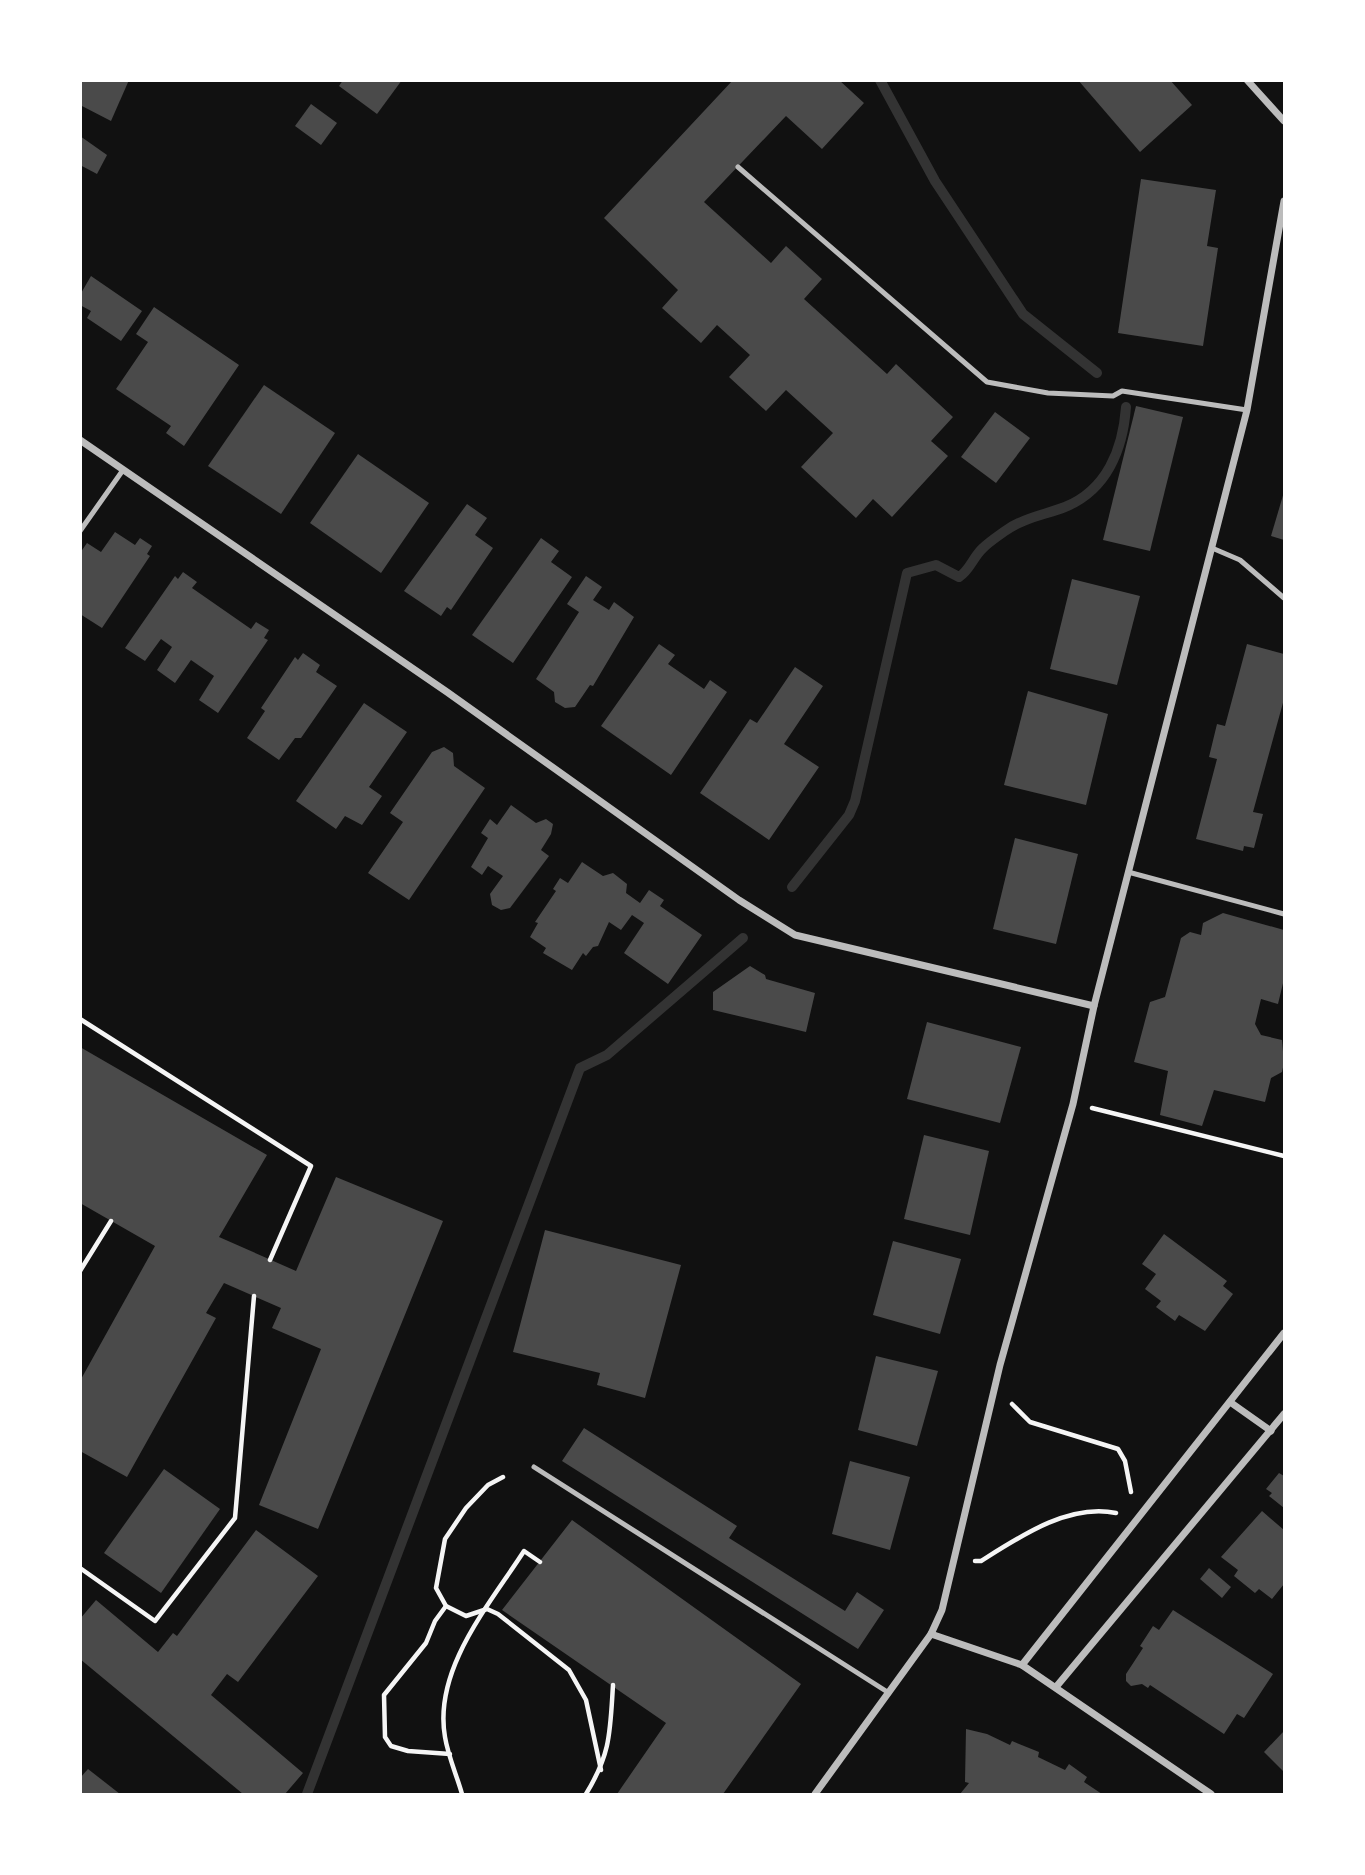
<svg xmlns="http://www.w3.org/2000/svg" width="1365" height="1875" font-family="'Exo 2',sans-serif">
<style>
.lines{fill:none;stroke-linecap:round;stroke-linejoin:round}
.stream{stroke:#333;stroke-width:10}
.building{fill:#4a4a4a}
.path{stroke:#f5f5f5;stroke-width:4.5}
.service{stroke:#bcbcbc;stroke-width:5}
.minor{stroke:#bcbcbc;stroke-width:7}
</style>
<rect width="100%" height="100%" fill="#111"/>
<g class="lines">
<g class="stream">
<polyline points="880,80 935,181 1023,314 1097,373"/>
<path d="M 792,887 L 849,815 L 855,801 L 907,573 L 936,565 L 959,577 C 970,570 973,557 983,548 C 989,542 998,536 1005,531 C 1023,518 1044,515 1065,507 C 1107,490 1123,449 1126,407"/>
<polyline points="307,1794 580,1068 607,1055 743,938"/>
</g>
</g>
<g class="building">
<polygon points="80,80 129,80 111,121 80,105"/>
<polygon points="343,80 402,80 377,114 339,86"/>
<polygon points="733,80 839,80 864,103 822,149 786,116 704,202 771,263 786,246 822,279 804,299 887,374 896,364 953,417 931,441 948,456 892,517 873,499 856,518 801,467 833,433 786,390 766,411 729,377 750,355 717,325 701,343 662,308 678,290 604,218"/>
<polygon points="1078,80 1170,80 1192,105 1140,152"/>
<polygon points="311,104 337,123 321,145 295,126"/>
<polygon points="80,136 107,155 97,174 80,165"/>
<polygon points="1141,179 1216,190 1207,246 1218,248 1203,346 1118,333"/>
<polygon points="91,276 142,311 121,341 87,318 91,311 80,305 80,295"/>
<polygon points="154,307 239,365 184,446 166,433 171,426 116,389 148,342 136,334"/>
<polygon points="264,385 335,433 281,514 208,466"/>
<polygon points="1136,406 1183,417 1150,551 1103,540"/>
<polygon points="995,412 1030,438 996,483 961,457"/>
<polygon points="358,454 429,503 381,573 310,523"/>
<polygon points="1284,492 1284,540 1271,536"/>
<polygon points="467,504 487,518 475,535 493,548 451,610 447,607 441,616 404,591"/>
<polygon points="115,532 135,545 140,538 152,546 147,554 150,556 102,628 80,614 80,553 87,543 101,552"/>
<polygon points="541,538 559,551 551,562 572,577 513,663 472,635"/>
<polygon points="183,572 197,582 192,588 251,629 256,622 269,630 264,638 268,640 218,713 199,700 214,676 191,660 175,683 157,670 172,647 161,639 145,661 125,648 175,576 178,579"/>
<polygon points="586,576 602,587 593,600 609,610 614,602 634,617 593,686 590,685 575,707 565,708 555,702 554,692 536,679 579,612 567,604"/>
<polygon points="1072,579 1140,596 1117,685 1050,669"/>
<polygon points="659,644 675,655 668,664 704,689 710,680 727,692 671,775 601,726"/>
<polygon points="1247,644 1284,654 1284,699 1253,812 1263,814 1254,848 1244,846 1243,851 1196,839 1217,759 1209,757 1217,724 1225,726"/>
<polygon points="303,653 320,665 316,672 337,686 301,738 295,738 279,760 247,738 265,711 261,708 295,657 298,660"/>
<polygon points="795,667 823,686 784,744 819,767 769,840 700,793 750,719 757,723"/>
<polygon points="1028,691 1108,714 1086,805 1004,785"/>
<polygon points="364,703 407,732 369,787 382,796 362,825 345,816 336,829 296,801"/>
<polygon points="444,747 453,753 454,766 485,788 409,900 368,873 403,822 390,813 432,752"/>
<polygon points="511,805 536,823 546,819 553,824 551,834 541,850 549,856 510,908 501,910 492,905 490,894 503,876 488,866 482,875 471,867 488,838 481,833 490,819 497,825"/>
<polygon points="1015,838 1078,854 1056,944 993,929"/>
<polygon points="582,862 603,876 613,873 627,884 626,893 640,903 649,890 664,900 660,906 702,935 668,984 624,953 644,923 632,915 621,930 609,922 598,946 593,947 586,956 583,953 572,970 543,953 546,948 530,937 538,923 535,922 556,891 553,889 560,878 568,883"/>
<polygon points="1223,913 1284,930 1284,979 1278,1004 1261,999 1255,1024 1261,1035 1282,1040 1284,1063 1282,1072 1271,1078 1265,1102 1214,1090 1202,1126 1160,1115 1168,1071 1134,1062 1150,1002 1165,997 1181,938 1190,932 1201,935 1203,923"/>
<polygon points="750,966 765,975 766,979 815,993 806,1032 713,1010 713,992"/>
<polygon points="927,1022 1021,1047 1000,1123 907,1099"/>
<polygon points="80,1047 267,1155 219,1237 296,1271 336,1177 443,1221 318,1529 259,1505 321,1349 272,1328 281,1308 224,1283 206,1313 216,1318 127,1477 80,1451 80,1381 155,1246 80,1203"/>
<polygon points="924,1135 989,1151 970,1235 904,1219"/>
<polygon points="545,1230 681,1265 645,1398 597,1385 600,1373 513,1352"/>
<polygon points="1164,1234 1227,1281 1223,1286 1233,1294 1205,1331 1179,1315 1175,1321 1156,1307 1161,1301 1145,1289 1156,1274 1142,1264"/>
<polygon points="893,1241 961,1259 940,1334 873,1315"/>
<polygon points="876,1356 938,1371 917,1446 858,1430"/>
<polygon points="584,1428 737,1526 729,1538 845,1611 857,1592 884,1610 858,1649 562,1461"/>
<polygon points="850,1461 910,1477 890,1550 832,1534"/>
<polygon points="164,1469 220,1509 161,1593 104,1553"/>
<polygon points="1279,1473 1284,1476 1284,1508 1269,1496 1272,1493 1266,1489"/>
<polygon points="1262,1511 1284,1530 1284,1584 1272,1599 1259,1589 1255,1593 1234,1576 1238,1570 1221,1557"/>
<polygon points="572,1520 801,1684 723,1794 617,1794 666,1723 502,1610"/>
<polygon points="256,1530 318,1576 238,1682 227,1674 211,1695 303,1773 285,1794 243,1794 80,1659 80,1619 96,1600 158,1652 173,1633 177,1636"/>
<polygon points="1209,1568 1231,1587 1222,1598 1200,1579"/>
<polygon points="1173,1610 1273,1674 1244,1718 1237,1714 1224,1734 1150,1685 1148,1688 1142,1684 1131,1686 1126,1681 1126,1674 1143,1648 1140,1646 1153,1626 1159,1630"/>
<polygon points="966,1729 987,1734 1010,1745 1012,1741 1039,1752 1038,1757 1065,1770 1069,1764 1087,1777 1084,1782 1102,1794 960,1794 969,1783 965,1782"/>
<polygon points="1284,1731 1284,1772 1264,1752"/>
<polygon points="88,1769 120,1794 80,1794 80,1778"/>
</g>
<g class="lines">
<g class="path">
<polyline points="80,1019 311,1166 270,1260"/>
<polyline points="1092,1108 1284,1156"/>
<polyline points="80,1271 111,1221"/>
<polyline points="1012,1404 1030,1422 1118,1449 1125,1461 1131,1492"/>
<polyline points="503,1477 488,1485 466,1508 445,1539 436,1588 446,1606 466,1616 487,1609 498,1614 569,1670 586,1700 601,1770"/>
<path d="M 975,1561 L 981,1561 C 1019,1537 1069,1503 1116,1513"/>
<polyline points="80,1568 155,1621 235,1518 254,1296"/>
<polyline points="446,1606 435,1621 426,1643 384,1695 385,1737 391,1746 408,1751 450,1754"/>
<path d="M 462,1794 C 457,1776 448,1756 445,1737 C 433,1669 490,1604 524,1551 L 540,1562"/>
<path d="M 586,1794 C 611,1753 610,1732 613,1685"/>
</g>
<g class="service">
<polyline points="738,167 987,382 1048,393 1113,396 1122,391 1247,410"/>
<polyline points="80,531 123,470"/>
<polyline points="1212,548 1240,560 1284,598"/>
<polyline points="1128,872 1284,914"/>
<polyline points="534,1467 889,1693"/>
</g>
<g class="minor">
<polyline points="1247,80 1284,121"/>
<polyline points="80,440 447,692 739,900 795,935 1094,1006"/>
<polyline points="1230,1402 1271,1431"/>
<polyline points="931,1634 1022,1665 1211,1794"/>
<polyline points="1022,1665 1284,1333"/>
<polyline points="1056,1687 1284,1414"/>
<polyline points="815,1794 931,1634 942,1610 1000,1365 1073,1104 1094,1006 1247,410 1284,201"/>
</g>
</g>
<rect width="1365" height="1875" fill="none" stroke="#ffffff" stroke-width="164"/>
</svg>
